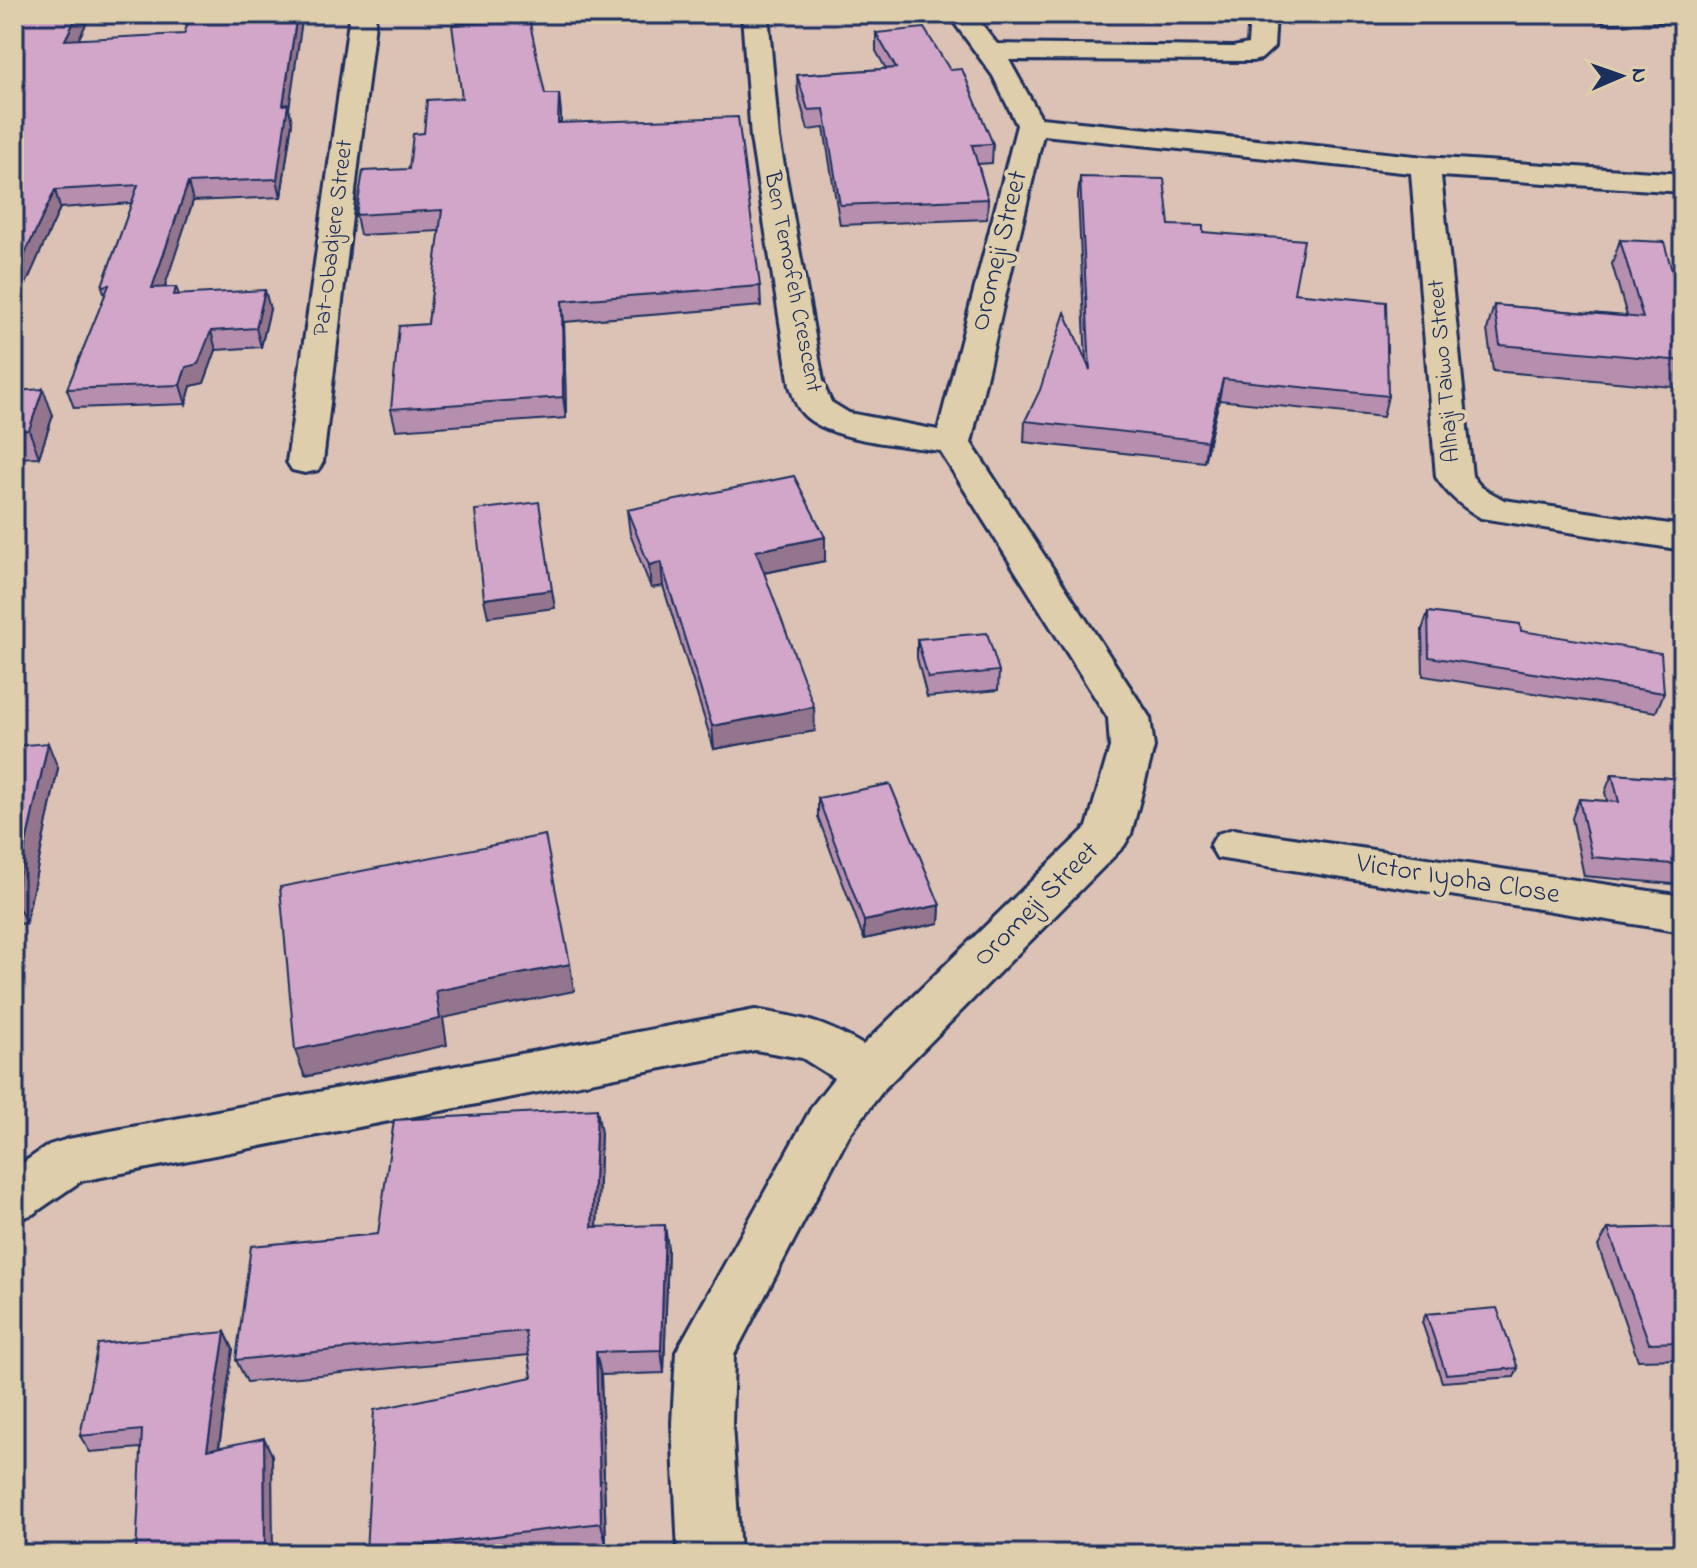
<svg xmlns="http://www.w3.org/2000/svg" width="1697" height="1568" font-family="'Indie Flower',sans-serif">
<style>
.lines{fill:none;stroke-linecap:round;stroke-linejoin:round}
.street-casing{stroke:#1b2f5e;stroke-width:6}
.street{fill:#dfceab;fill-rule:evenodd}
.wall{fill:#b58fad;stroke:#1b2f5e;stroke-width:2}
.shaded-wall{fill:#93748d;stroke:#1b2f5e;stroke-width:2}
.building{fill:#d2a6c9;stroke:#1b2f5e;stroke-width:2}
.labels{text-anchor:middle;dominant-baseline:central;stroke-width:8;stroke-linejoin:round;paint-order:stroke}
.far-street-label{font-size:24px;fill:#1b2f5e;stroke:#dfceab}
.street-label{font-size:28px;fill:#1b2f5e;stroke:#dfceab}
</style>
<rect width="100%" height="100%" fill="#dbc2b4"/>
<filter id="ink" filterUnits="userSpaceOnUse"><feTurbulence type="fractalNoise" baseFrequency=".0125" numOctaves="2"/><feDisplacementMap in="SourceGraphic" scale="16" xChannelSelector="R" yChannelSelector="G"/><feConvolveMatrix kernelMatrix="1 2 1 2 8 2 1 2 1" color-interpolation-filters="sRGB"/></filter>
<g filter="url(#ink)">
<g class="lines">
<g class="street-casing">
<g id="street">
<polygon points="350,14 376,14 323,462 318,470 305,473 292,470 287,462"/>
<path d="M 742,14 L 768,14 L 779,138 L 824,386 L 831,402 L 849,413 L 938,430 L 1017,125 L 993,76 L 948,14 L 974,14 L 997,44 L 1233,47 L 1248,44 L 1250,14 L 1276,14 L 1274,47 L 1261,59 L 1252,61 L 1009,60 L 1041,118 L 1425,157 L 1683,174 L 1683,192 L 1441,176 L 1472,476 L 1481,487 L 1504,500 L 1683,526 L 1683,550 L 1481,518 C 1461,506 1449,496 1436,477 L 1411,173 L 1043,135 L 971,443 L 1150,718 L 1154,747 L 1131,834 L 1124,846 L 885,1088 L 849,1135 L 734,1355 L 732,1423 L 740,1554 L 678,1554 L 672,1423 L 676,1352 L 813,1105 L 834,1078 L 802,1058 L 755,1050 L 81,1181 L 33,1214 L 14,1221 L 14,1169 L 49,1145 L 68,1139 L 755,1010 C 802,1018 821,1020 863,1045 L 1087,827 L 1110,747 L 1108,718 L 940,451 C 904,445 828,441 803,414 C 796,407 793,395 790,386 L 751,138 Z"/>
<polygon points="1594,14 1683,14 1683,21 1607,22 1598,19"/>
<polygon points="1233,829 1683,896 1683,932 1217,858 1210,846 1217,834"/>
</g>
</g>
<use href="#street" class="street"/>
</g>
<g class="wall">
<polygon points="91,14 78,39 289,109 292,122 281,197 193,201 164,287 176,287 179,295 270,309 261,347 216,350 204,383 191,386 186,404 74,408 67,389 105,296 102,286 132,203 60,208 14,309 14,38"/>
<polygon points="876,33 993,144 992,163 978,164 988,199 987,219 840,225 824,128 808,130 798,94 797,75 886,69 876,51"/>
<polygon points="545,94 559,94 561,123 760,286 761,306 564,322 566,418 396,430 391,409 428,324 440,231 360,235 356,215 409,169 424,133"/>
<polygon points="1080,177 1169,225 1203,232 1294,293 1388,396 1383,417 1219,400 1204,462 1024,442 1025,421 1086,362 1078,196"/>
<polygon points="1620,240 1683,311 1683,388 1493,371 1487,330 1494,305 1627,316 1612,264"/>
<polygon points="14,391 53,415 39,457 14,458"/>
<polygon points="627,510 825,561 764,573 815,731 714,749 663,586 651,588 630,534"/>
<polygon points="1428,612 1521,631 1664,693 1656,712 1423,676 1422,630"/>
<polygon points="917,639 999,671 998,690 927,697 917,658"/>
<polygon points="14,746 58,768 26,923 14,925"/>
<polygon points="1612,774 1683,779 1683,885 1584,876 1572,818 1579,799 1607,801 1605,792"/>
<polygon points="818,798 940,905 939,923 864,939 818,817"/>
<polygon points="601,1133 597,1227 668,1248 664,1373 601,1375 606,1544 528,1554 366,1554 366,1552 532,1377 529,1355 247,1382 236,1360 378,1234"/>
<polygon points="1683,1227 1683,1359 1638,1360 1598,1246 1608,1229"/>
<polygon points="1426,1314 1518,1368 1514,1377 1442,1382 1422,1322"/>
<polygon points="225,1332 233,1349 219,1448 272,1455 141,1448 90,1452 80,1436"/>
</g>
<g class="shaded-wall">
<polygon points="78,14 91,14 70,57 65,40"/>
<polygon points="297,14 303,14 289,109 292,122 281,197 277,179 283,105"/>
<polygon points="559,94 561,112 561,142 558,123"/>
<polygon points="188,183 193,201 158,307 152,288"/>
<polygon points="55,190 60,208 15,309 14,277"/>
<polygon points="265,290 270,309 261,347 256,328"/>
<polygon points="562,301 564,322 566,418 563,397"/>
<polygon points="211,331 216,350 204,383 191,386 186,404 180,385 186,367"/>
<polygon points="1223,379 1219,400 1204,462 1207,441"/>
<polygon points="43,389 53,415 39,457 29,430"/>
<polygon points="825,537 825,561 757,574 756,551"/>
<polygon points="661,562 663,586 651,588 649,565"/>
<polygon points="552,590 555,608 488,617 484,599"/>
<polygon points="814,707 815,731 714,749 712,726"/>
<polygon points="48,743 58,768 26,923 14,898"/>
<polygon points="940,905 939,923 864,939 864,921"/>
<polygon points="570,964 574,991 443,1018 447,1045 305,1077 295,1050 436,991"/>
<polygon points="597,1109 601,1133 596,1251 592,1227"/>
<polygon points="665,1225 668,1248 664,1373 661,1350"/>
<polygon points="225,1332 233,1349 216,1466 207,1450"/>
<polygon points="596,1352 601,1375 606,1544 601,1523"/>
<polygon points="264,1438 272,1455 273,1554 265,1554"/>
</g>
<g class="building">
<polygon points="24,14 78,14 65,40 184,34 191,14 297,14 283,105 288,104 277,179 188,183 152,288 176,287 174,295 265,290 256,328 211,331 198,364 186,367 180,385 67,389 109,285 102,286 138,185 55,190 14,277 14,38"/>
<polygon points="529,19 545,94 559,94 558,123 738,117 760,286 562,301 563,397 391,409 399,326 428,324 442,210 356,215 363,171 409,169 413,134 424,133 427,100 462,98 452,25"/>
<polygon points="924,28 950,70 962,69 993,144 972,145 988,199 840,205 824,109 808,110 797,75 896,68 876,33"/>
<polygon points="1080,177 1164,179 1169,225 1203,226 1203,232 1304,240 1294,293 1386,302 1388,396 1223,379 1207,441 1025,421 1040,390 1065,312 1090,370"/>
<polygon points="1620,240 1664,242 1683,311 1683,361 1500,345 1494,305 1643,318"/>
<polygon points="43,389 29,430 14,431 14,391"/>
<polygon points="794,476 825,537 756,551 814,707 712,726 661,562 649,565 627,510"/>
<polygon points="539,502 552,590 484,599 475,510"/>
<polygon points="1428,612 1520,624 1521,631 1661,653 1664,693 1429,657"/>
<polygon points="987,633 999,671 928,678 917,639"/>
<polygon points="48,743 14,898 14,746"/>
<polygon points="1612,774 1683,779 1683,865 1592,857 1579,799 1619,802"/>
<polygon points="890,784 940,905 864,921 818,798"/>
<polygon points="545,835 570,964 436,991 440,1019 295,1050 280,887"/>
<polygon points="597,1109 592,1227 665,1225 661,1350 596,1352 601,1523 366,1552 374,1410 532,1377 525,1331 236,1360 251,1246 378,1234 394,1120"/>
<polygon points="1683,1227 1683,1342 1649,1343 1608,1229"/>
<polygon points="1497,1308 1518,1368 1446,1374 1426,1314"/>
<polygon points="225,1332 207,1450 264,1438 265,1554 136,1554 142,1430 80,1436 98,1344"/>
</g>
</g>
<g class="labels">
<g class="far-street-label">
<text transform="translate(334 238) rotate(-83)">Pat-Obadjere Street</text>
<text transform="translate(792 282) rotate(79)">Ben Temofeh Crescent</text>
<text transform="translate(1445 371) rotate(-95)">Alhaji Taiwo Street</text>
</g>
<g class="street-label">
<text transform="translate(1000 251) rotate(-76)">Oromeji Street</text>
<text transform="translate(1458 880) rotate(9)">Victor Iyoha Close</text>
<text transform="translate(1037 905) rotate(-45)">Oromeji Street</text>
</g>
</g>
<rect width="1697" height="1568" fill="none" stroke="#dfceab" stroke-width="48"/>
<rect x="24" y="24" width="1649" height="1520" fill="none" stroke="#1b2f5e" stroke-width="3" filter="url(#ink)"/>
<g transform="translate(1621 76) rotate(88)" stroke="#dfceab" stroke-width="6" paint-order="stroke">
<path d="M0-6L14 30L0 20L-14 30Z" fill="#1b2f5e"/>
<text y="-12" font-size="22" font-weight="bold" text-anchor="middle" fill="#1b2f5e">N</text>
</g>
</svg>
